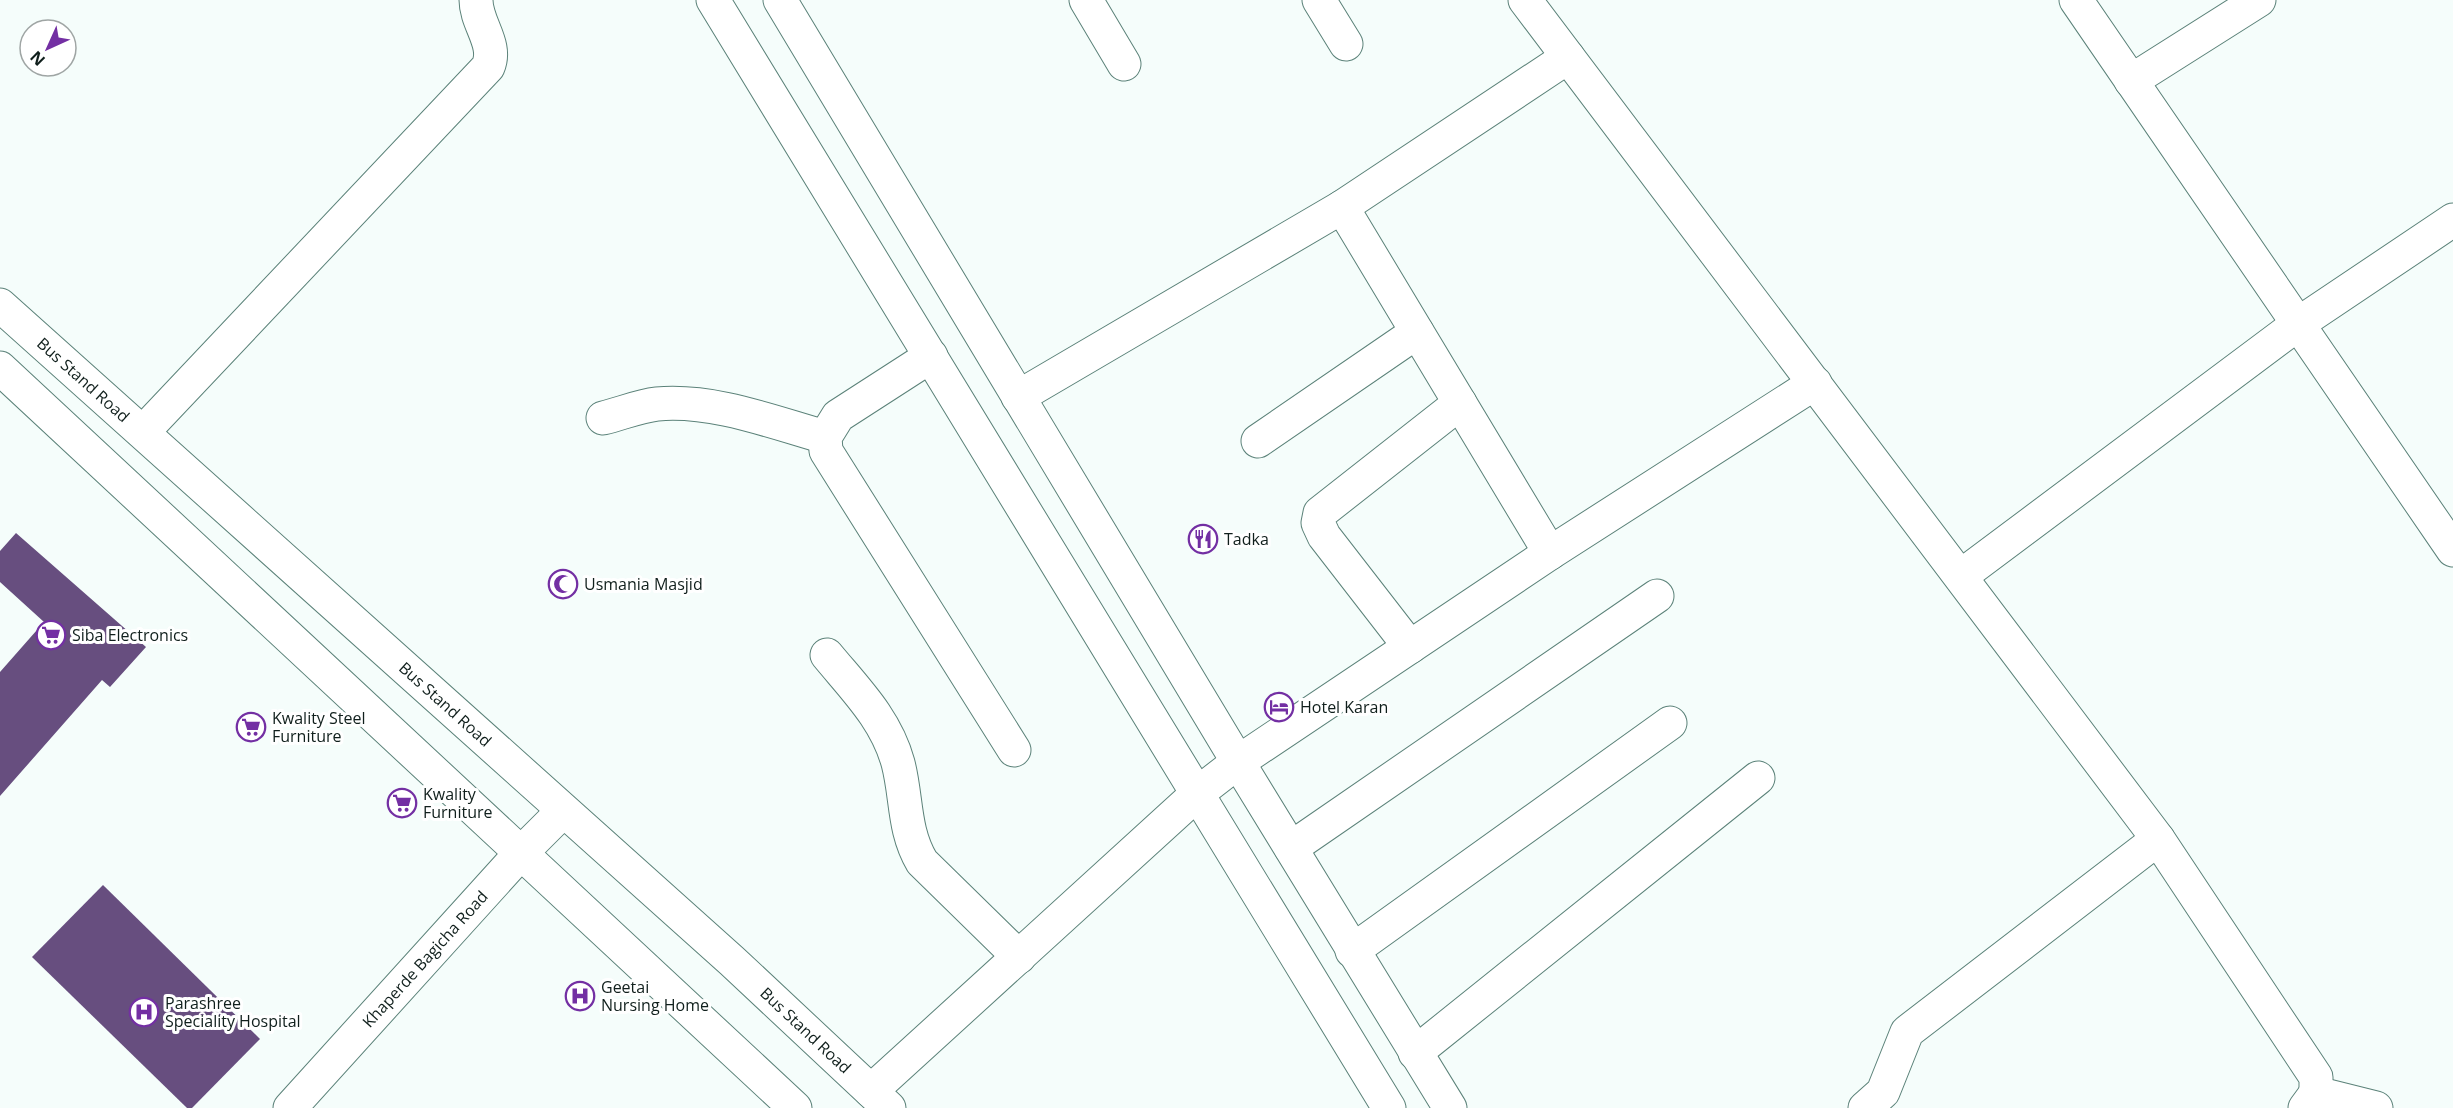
<svg xmlns="http://www.w3.org/2000/svg" width="2453" height="1108" font-family="'Open Sans',sans-serif">
<style>
.building{fill:#674e7f}
.lines{fill:none;stroke-linecap:round;stroke-linejoin:round}
.minor-casing{stroke:#5b8279;stroke-width:35}
.major-casing{stroke:#5b8279;stroke-width:35}
.minor{stroke:#fff;stroke-width:33}
.major{stroke:#fff;stroke-width:33}
.labels{text-anchor:middle;dominant-baseline:central;stroke-width:6;stroke-linejoin:round;paint-order:stroke}
.street-label{font-size:16px;fill:#101f1c;stroke:#fff}
.poi-label{font-size:16px;fill:#101f1c;stroke:#fff;text-anchor:start}
</style>
<rect width="100%" height="100%" fill="#f5fdfb"/>
<g class="building">
<polygon points="16,533 146,647 110,687 102,680 0,796 0,672 44,622 0,582 0,551"/>
<polygon points="103,885 260,1039 192,1108 187,1108 32,957"/>
</g>
<g class="lines">
<g class="minor-casing">
<g id="minor">
<polyline points="1086,0 1124,64"/>
<polyline points="1319,0 1346,44"/>
<polyline points="1525,0 2158,839 2316,1077 2316,1093"/>
<polyline points="2076,0 2453,550"/>
<polyline points="2131,81 2259,0"/>
<polyline points="1342,207 1550,553"/>
<polyline points="931,356 838,416 825,437 826,451 1014,750"/>
<polyline points="1018,397 1342,207 1568,57"/>
<path d="M 603,418 C 620,414 639,406 657,404 C 713,399 772,422 825,437"/>
<path d="M 143,432 L 488,67 C 498,44 476,24 476,0"/>
<polyline points="1258,441 1417,332"/>
<polyline points="1961,576 2298,324 2453,220"/>
<polyline points="1410,647 1324,536 1318,523 1320,513 1460,403"/>
<path d="M 827,655 C 855,689 886,719 898,763 C 907,797 903,830 922,862 L 1019,957"/>
<polyline points="1291,848 1657,596"/>
<polyline points="1352,951 1670,723"/>
<polyline points="1415,1053 1758,778"/>
<polyline points="871,1091 1198,793 1238,762 1550,553 1815,383"/>
<path id="s1" d="M 290,1108 L 520,854 L 563,811"/>
<polyline points="1865,1108 1883,1092 1907,1032 2158,839"/>
<polyline points="2305,1108 2316,1093 2376,1108"/>
</g>
</g>
<g class="major-casing">
<g id="major">
<polyline points="713,0 1389,1108"/>
<polyline points="780,0 1238,762 1450,1108"/>
<path id="s2" d="M 0,305 L 732,961 L 889,1108"/>
<polyline points="0,368 795,1108"/>
</g>
</g>
<use href="#minor" class="minor"/>
<use href="#major" class="major"/>
</g>
<defs>
<g id="restaurant-ring" transform="scale(1.5)"><circle r="9.5" fill="#fff" stroke="#732fa3" stroke-width="1.5"/><path d="M-5-6h1v4h1v-4h1v4h1v-4h1v5L-1.5 .5V6h-2V.5L-5-1ZM5-6V6H3V1.5H1.5Q1.5-4 5-6Z" fill="#732fa3"/></g>
<g id="mosque-ring" transform="scale(1.5)"><circle r="9.5" fill="#fff" stroke="#732fa3" stroke-width="1.5"/><path d="M3.5-4.9A6 6 0 1 0 3.5 4.9A5 5 0 1 1 3.5-4.9Z" fill="#732fa3"/></g>
<g id="supermarket-ring" transform="scale(1.5)"><circle r="9.5" fill="#fff" stroke="#732fa3" stroke-width="1.5"/><path d="M-6-5.5h2.5l.6 2H6L4.5 2H-2.5L-4.4-4H-6ZM-1.5 3.2a1.3 1.3 0 1 0 .1 0ZM3 3.2a1.3 1.3 0 1 0 .1 0Z" fill="#732fa3"/></g>
<g id="hotel-ring" transform="scale(1.5)"><circle r="9.5" fill="#fff" stroke="#732fa3" stroke-width="1.5"/><path d="M-6-4.5h1.5V1H6V5H4.5V3h-9V5H-6ZM-4 0a1.8 1.8 0 1 1 3.6 0ZM.5 0V-2.5h3Q6-2.5 6 0Z" fill="#732fa3"/></g>
<g id="hospital-ring" transform="scale(1.5)"><circle r="9.5" fill="#fff" stroke="#732fa3" stroke-width="1.5"/><path d="M-5-5h3v3.5h4V-5h3V5h-3V1.5h-4V5h-3Z" fill="#732fa3"/></g>
</defs>
<g fill-rule="evenodd">
<use href="#restaurant-ring" x="1203" y="539"/>
<use href="#mosque-ring" x="563" y="584"/>
<use href="#supermarket-ring" x="51" y="635"/>
<use href="#hotel-ring" x="1279" y="707"/>
<use href="#supermarket-ring" x="251" y="727"/>
<use href="#supermarket-ring" x="402" y="803"/>
<use href="#hospital-ring" x="580" y="996"/>
<use href="#hospital-ring" x="144" y="1012"/>
</g>
<g class="labels">
<g class="street-label">
<text stroke="none"><textPath href="#s2" startOffset="112">Bus Stand Road</textPath></text>
<text stroke="none"><textPath href="#s2" startOffset="598">Bus Stand Road</textPath></text>
<text stroke="none"><textPath href="#s1" startOffset="201">Khaperde Bagicha Road</textPath></text>
<text stroke="none"><textPath href="#s2" startOffset="1084">Bus Stand Road</textPath></text>
</g>
<g class="poi-label">
<text x="1224" y="539">Tadka</text>
<text x="584" y="584">Usmania Masjid</text>
<text x="72" y="635">Siba Electronics</text>
<text x="1300" y="707">Hotel Karan</text>
<text x="272" y="718">Kwality Steel<tspan x="272" dy="18">Furniture</tspan></text>
<text x="423" y="794">Kwality<tspan x="423" dy="18">Furniture</tspan></text>
<text x="601" y="987">Geetai<tspan x="601" dy="18">Nursing Home</tspan></text>
<text x="165" y="1003">Parashree<tspan x="165" dy="18">Speciality Hospital</tspan></text>
</g>
</g>
<g transform="translate(48 48) rotate(225)"><circle r="28" fill="#ffffff" stroke="#9fa5a4" stroke-width="1.5"/>
<path d="M0-4.5L10 22L0 15L-10 22Z" fill="#732fa3"/>
<text y="-9" font-size="16" font-weight="bold" text-anchor="middle" fill="#101f1c">N</text>
</g>
</svg>
